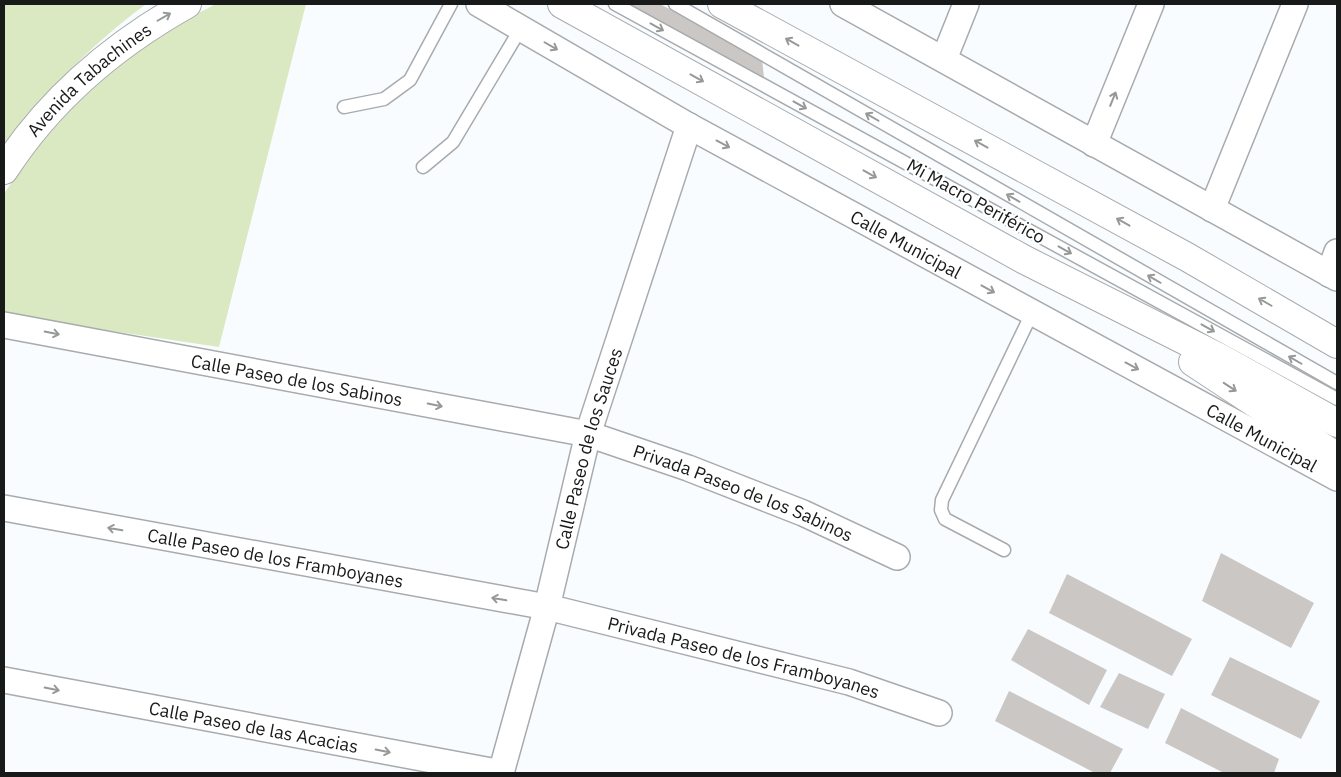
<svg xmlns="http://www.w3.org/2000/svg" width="1341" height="777" font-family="'IBM Plex Sans',sans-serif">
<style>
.green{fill:#dae9c2}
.building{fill:#cbc7c5}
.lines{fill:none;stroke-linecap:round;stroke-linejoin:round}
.service-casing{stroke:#a8abae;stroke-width:15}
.minor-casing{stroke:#a8abae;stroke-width:28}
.tertiary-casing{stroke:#a8abae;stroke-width:30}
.trunk-casing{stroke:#a8abae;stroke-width:30}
.service{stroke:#fff;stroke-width:12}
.minor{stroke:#fff;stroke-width:25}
.tertiary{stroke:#fff;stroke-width:28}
.trunk{stroke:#fff;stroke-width:28}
.oneway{stroke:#979898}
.labels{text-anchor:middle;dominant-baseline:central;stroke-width:4.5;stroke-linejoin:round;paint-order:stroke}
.street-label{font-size:18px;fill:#181919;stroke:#fff}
</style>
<rect width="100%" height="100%" fill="#f9fcff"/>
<g class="green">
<path d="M 4,4 L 146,4 C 110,31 76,61 47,95 C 32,114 18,134 4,154 Z"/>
<polygon points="216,4 306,4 219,347 4,315 4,194 30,154 54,124 100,78 167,29"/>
</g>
<g class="building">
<polygon points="628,4 660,4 762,59 764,78"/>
<polygon points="1221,553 1314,603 1291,648 1202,601"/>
<polygon points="1067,574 1192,639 1172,676 1049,613"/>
<polygon points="1028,629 1107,670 1089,705 1011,660"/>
<polygon points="1230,657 1320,701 1301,739 1211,695"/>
<polygon points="1119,673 1165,694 1148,729 1100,707"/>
<polygon points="1009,691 1123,749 1110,773 1095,773 995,721"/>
<polygon points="1181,708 1279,759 1274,773 1224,773 1165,743"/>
</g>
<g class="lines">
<g class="service-casing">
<g id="service">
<polyline points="615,4 1337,399"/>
<polyline points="675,4 1337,383"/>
<polyline points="344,107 384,99 410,80 451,4"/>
<polyline points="423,167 453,142 521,28"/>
<polyline points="1004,550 945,519 941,510 942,500 1032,313"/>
</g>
</g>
<g class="minor-casing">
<g id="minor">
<path id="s1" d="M 479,4 L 689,126 L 1337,478"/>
<polyline points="843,4 1337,278"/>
<polyline points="944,59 966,4"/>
<polyline points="1094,144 1151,4"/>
<polyline points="1212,209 1295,4"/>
<polyline points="1329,274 1337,252"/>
<path id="s2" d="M 4,325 L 588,434 L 688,468 L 803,513 L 897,557"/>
<path id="s3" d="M 4,508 L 547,607 L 849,682 L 939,713"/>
<path id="s4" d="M 4,680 L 502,773"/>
<path id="s5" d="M 501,773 L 547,607 L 588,434 L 689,126"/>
</g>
</g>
<g class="tertiary-casing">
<g id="tertiary">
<path id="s6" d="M 4,170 C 50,99 114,45 187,4"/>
</g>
</g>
<g class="trunk-casing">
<g id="trunk">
<polyline points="562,4 1025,260 1220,358 1337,423"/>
<polyline points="722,4 1187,257 1337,344"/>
<polyline points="1193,362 1337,457"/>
</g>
</g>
<use href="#service" class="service"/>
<use href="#minor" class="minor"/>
<use href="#tertiary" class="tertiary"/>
<use href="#trunk" class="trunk"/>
</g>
<defs><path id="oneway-shaft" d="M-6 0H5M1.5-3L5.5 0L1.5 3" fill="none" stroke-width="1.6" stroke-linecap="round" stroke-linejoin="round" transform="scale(1.25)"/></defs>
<g class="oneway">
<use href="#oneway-shaft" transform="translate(164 17) rotate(-30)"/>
<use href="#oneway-shaft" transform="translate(657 27) rotate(29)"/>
<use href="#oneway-shaft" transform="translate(792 42) rotate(-151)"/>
<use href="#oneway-shaft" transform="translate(551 46) rotate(30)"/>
<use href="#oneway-shaft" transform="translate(697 78) rotate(29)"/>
<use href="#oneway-shaft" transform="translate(1113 99) rotate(-68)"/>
<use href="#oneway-shaft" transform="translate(800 105) rotate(29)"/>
<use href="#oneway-shaft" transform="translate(872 117) rotate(-150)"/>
<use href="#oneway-shaft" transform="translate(723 144) rotate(28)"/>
<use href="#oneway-shaft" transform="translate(981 144) rotate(-151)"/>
<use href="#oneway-shaft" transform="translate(870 174) rotate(29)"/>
<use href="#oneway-shaft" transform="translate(1013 198) rotate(-150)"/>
<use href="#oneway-shaft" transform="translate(1123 222) rotate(-151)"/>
<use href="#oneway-shaft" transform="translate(1065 250) rotate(29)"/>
<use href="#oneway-shaft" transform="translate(1154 279) rotate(-150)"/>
<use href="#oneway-shaft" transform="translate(988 289) rotate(29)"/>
<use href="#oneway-shaft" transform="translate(1265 302) rotate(-150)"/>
<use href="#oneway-shaft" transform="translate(1208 328) rotate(29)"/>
<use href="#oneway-shaft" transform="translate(52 333) rotate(11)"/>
<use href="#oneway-shaft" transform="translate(1295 360) rotate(-150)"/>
<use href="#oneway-shaft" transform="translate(1132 366) rotate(28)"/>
<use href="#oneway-shaft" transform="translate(1230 387) rotate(33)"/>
<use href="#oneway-shaft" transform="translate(435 405) rotate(11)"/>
<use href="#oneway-shaft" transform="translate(115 529) rotate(-170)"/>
<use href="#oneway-shaft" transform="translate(499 599) rotate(-170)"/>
<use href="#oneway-shaft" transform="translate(52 689) rotate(11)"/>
<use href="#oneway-shaft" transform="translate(383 751) rotate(11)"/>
</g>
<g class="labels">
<g class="street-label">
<text stroke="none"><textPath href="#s6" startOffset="125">Avenida Tabachines</textPath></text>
<text transform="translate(976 201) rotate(29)">Mi Macro Periférico</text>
<text stroke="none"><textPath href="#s1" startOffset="490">Calle Municipal</textPath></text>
<text stroke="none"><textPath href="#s2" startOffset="298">Calle Paseo de los Sabinos</textPath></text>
<text stroke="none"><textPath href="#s1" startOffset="895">Calle Municipal</textPath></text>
<text stroke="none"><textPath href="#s5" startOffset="336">Calle Paseo de los Sauces</textPath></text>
<text stroke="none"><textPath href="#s2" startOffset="760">Privada Paseo de los Sabinos</textPath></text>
<text stroke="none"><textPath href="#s3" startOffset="276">Calle Paseo de los Framboyanes</textPath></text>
<text stroke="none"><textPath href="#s3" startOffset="755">Privada Paseo de los Framboyanes</textPath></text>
<text stroke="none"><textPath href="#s4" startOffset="254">Calle Paseo de las Acacias</textPath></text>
</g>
</g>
<rect width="1341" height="777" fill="none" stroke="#181919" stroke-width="10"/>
</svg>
